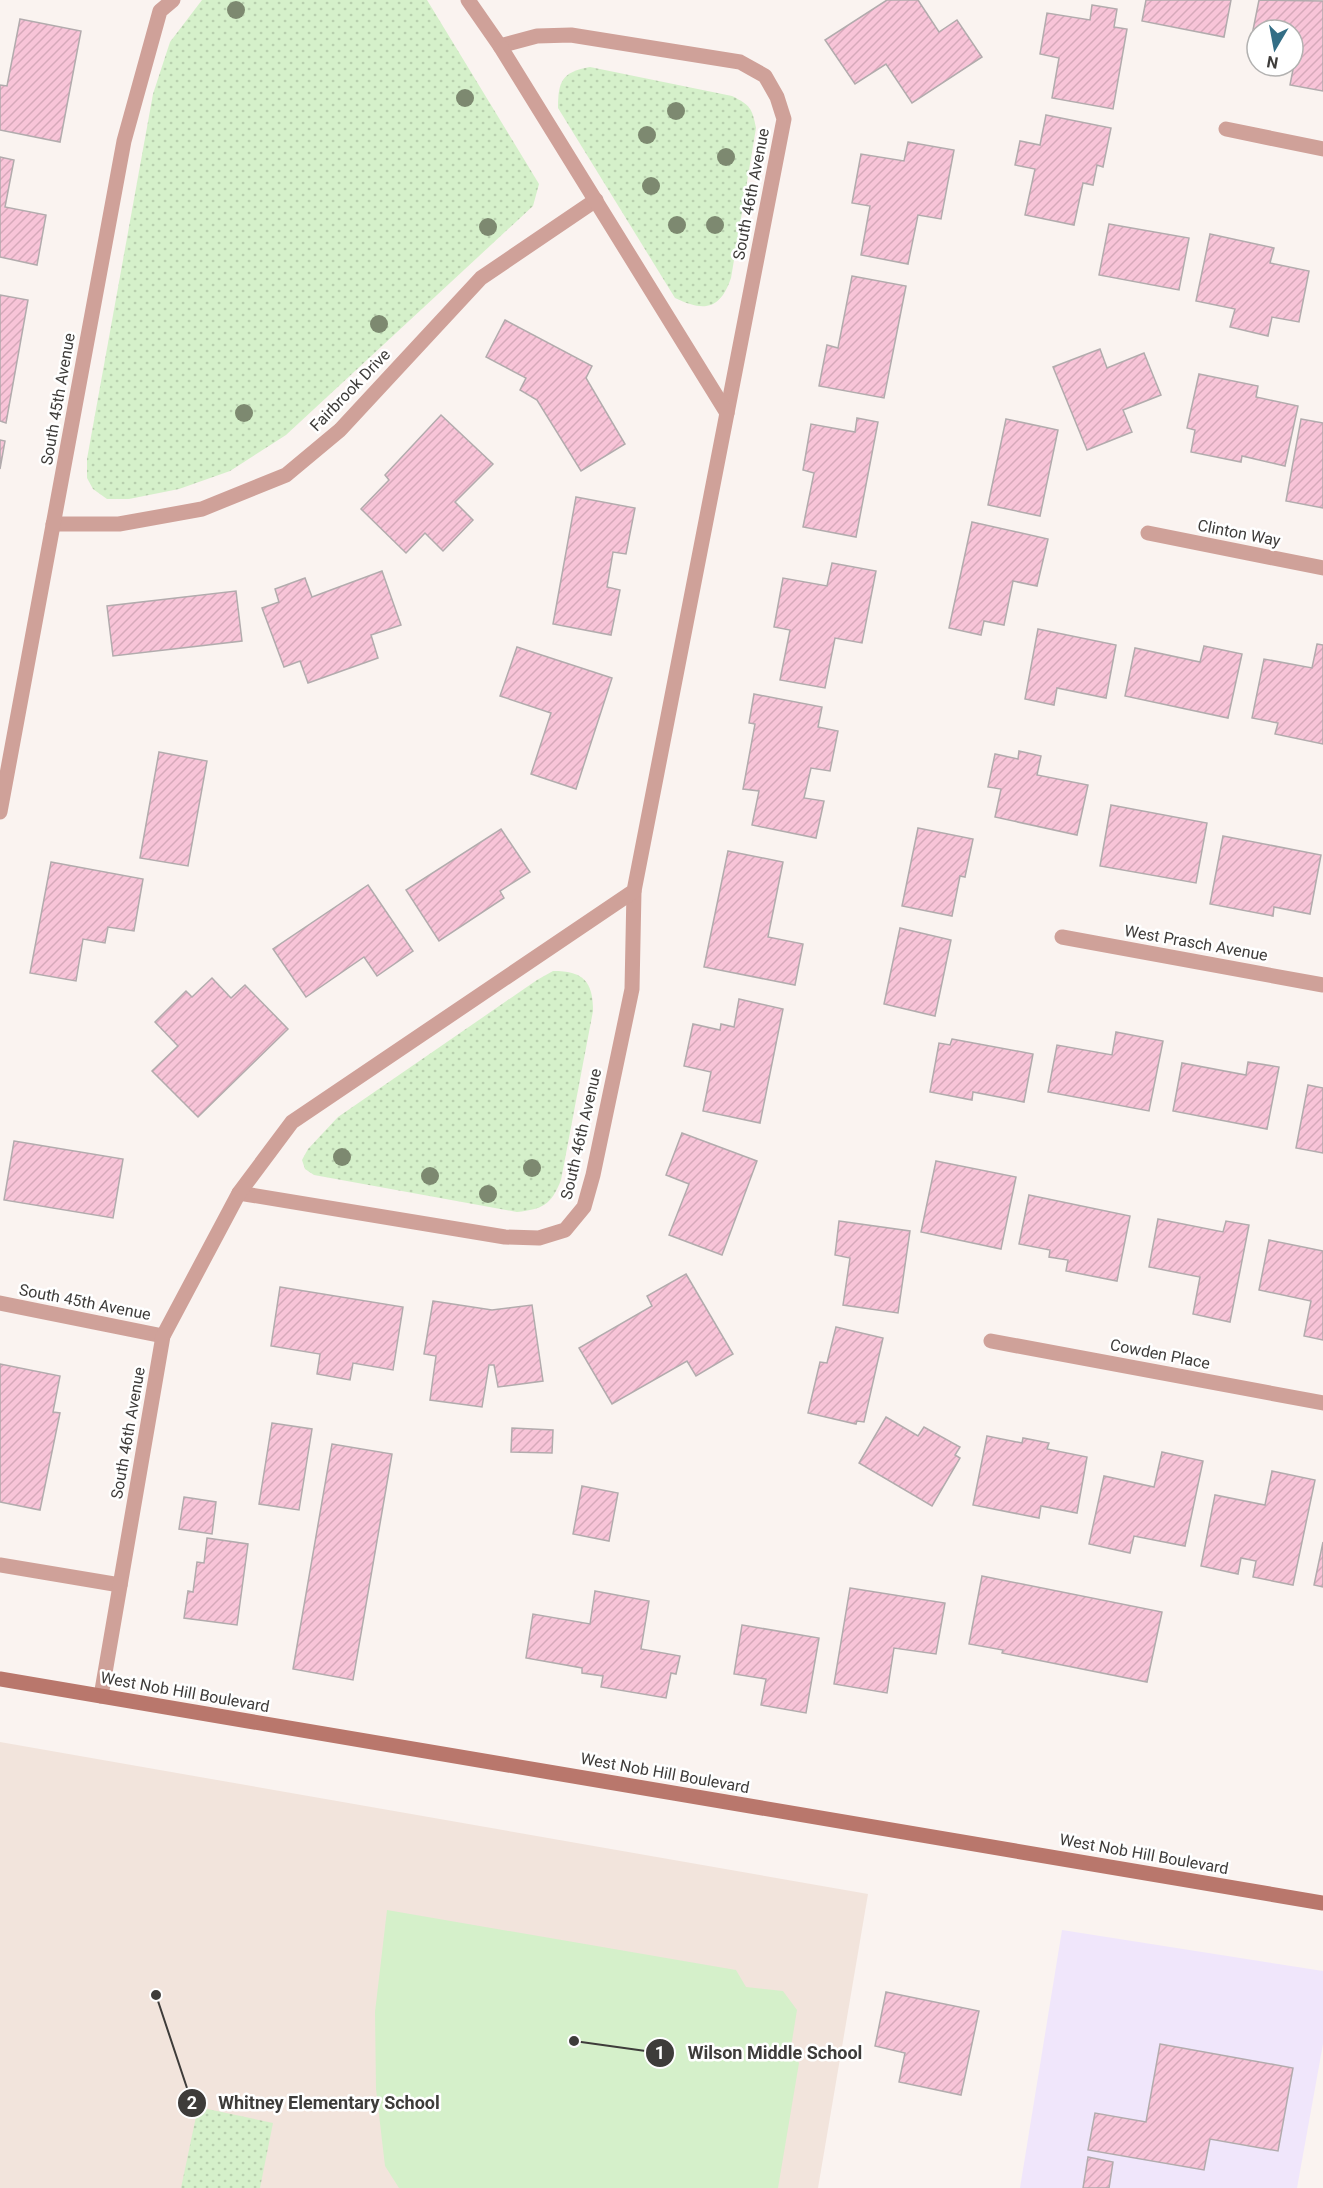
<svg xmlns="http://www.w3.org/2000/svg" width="1323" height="2188" font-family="Roboto,sans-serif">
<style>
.commercial{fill:#f0e6fb}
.built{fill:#f2e4dc}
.park{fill:url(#park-dots)}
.pitch{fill:#d5f0ca}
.building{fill:url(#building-hatch);stroke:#b2abad;stroke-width:1.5}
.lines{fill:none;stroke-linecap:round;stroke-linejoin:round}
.lane{stroke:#cfa199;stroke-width:15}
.street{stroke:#cfa199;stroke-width:15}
.secondary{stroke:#b9776c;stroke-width:15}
.tree{fill:#7d8970}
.labels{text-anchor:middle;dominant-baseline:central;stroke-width:5;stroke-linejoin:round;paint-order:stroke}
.street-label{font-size:16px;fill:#3e3c3a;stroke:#fff}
.leader{fill:none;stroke:#3e3c3a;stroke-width:2}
.callout-dot{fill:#3e3c3a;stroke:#fff;stroke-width:2}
.mark-label{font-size:18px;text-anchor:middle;font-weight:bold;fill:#fff}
.callout-label{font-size:18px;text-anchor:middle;font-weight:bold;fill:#3e3c3a;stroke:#fff;stroke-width:5;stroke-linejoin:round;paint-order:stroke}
</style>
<defs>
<pattern id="park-dots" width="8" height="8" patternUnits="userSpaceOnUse" patternTransform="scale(1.5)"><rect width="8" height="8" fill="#d5f0ca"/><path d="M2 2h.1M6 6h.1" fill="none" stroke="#b8cfae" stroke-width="1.8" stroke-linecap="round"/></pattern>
<pattern id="building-hatch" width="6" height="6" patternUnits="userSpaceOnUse" patternTransform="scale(1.5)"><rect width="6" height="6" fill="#f8c4d8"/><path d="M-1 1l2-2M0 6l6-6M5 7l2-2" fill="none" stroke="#d6a9ba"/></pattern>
</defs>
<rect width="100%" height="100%" fill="#faf3f0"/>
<polygon class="commercial" points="1062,1930 1323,1971 1323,2044 1297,2188 1020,2188"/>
<polygon class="built" points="0,1742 868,1894 818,2188 0,2188"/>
<g class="park">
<polygon points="202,0 427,0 539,184 533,206 286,435 230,471 179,489 129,499 107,499 93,489 87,478 87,459 153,94 170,42"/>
<path d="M 590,67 L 732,96 C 750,105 752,108 756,128 L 731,278 C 720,310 704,312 675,298 L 558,108 C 558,81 562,72 590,67 Z"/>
<path d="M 553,971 C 583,971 593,981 593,1011 L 561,1180 C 551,1205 543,1209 517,1212 L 314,1175 L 305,1169 L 302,1160 L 308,1149 L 338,1117 L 537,980 Z"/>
<polygon points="198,2107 273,2123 260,2188 181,2188"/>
</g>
<polygon class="pitch" points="387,1910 736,1970 746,1987 783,1991 797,2010 791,2047 799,2063 778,2188 399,2188 385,2166 376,2089 375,2012"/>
<g class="building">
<polygon points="887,0 918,0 939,32 957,20 982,57 912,103 886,64 855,84 825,40"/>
<polygon points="1146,0 1231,0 1224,37 1142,21"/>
<polygon points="1259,0 1323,1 1323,91 1290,85 1297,49 1293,48 1293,30 1257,30 1257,41 1251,40"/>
<polygon points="1092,5 1117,9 1114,27 1127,29 1113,109 1052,98 1059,58 1040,54 1047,13 1090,20"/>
<polygon points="20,19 81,31 60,142 0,130 0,85 7,86"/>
<polygon points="1046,115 1111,128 1103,167 1097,165 1093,185 1083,183 1074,225 1025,215 1035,169 1015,165 1020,141 1040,145"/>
<polygon points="908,142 954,150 941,219 918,215 908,264 861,255 870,206 852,203 861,154 904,161"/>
<polygon points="0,157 14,160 5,207 46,215 37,265 0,257"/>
<polygon points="1109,224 1189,238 1179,290 1099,275"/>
<polygon points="1210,234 1274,248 1270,263 1309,271 1299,322 1272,317 1268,336 1230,327 1235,309 1196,301"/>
<polygon points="852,276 906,286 884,398 819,386 827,345 838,348"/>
<polygon points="0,295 28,300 6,423 0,421"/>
<polygon points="505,320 592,366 586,378 625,444 581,471 537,400 520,390 526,378 486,357"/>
<polygon points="1100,349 1107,368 1144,353 1161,395 1123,410 1132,432 1087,450 1053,367"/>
<polygon points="1199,374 1258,386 1256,397 1298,406 1285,466 1242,456 1241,462 1191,452 1195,430 1187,428"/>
<polygon points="441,415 493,464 455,502 473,520 443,551 425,533 406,553 361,509 389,480 385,475"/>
<polygon points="857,418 878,422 856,537 803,527 814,473 803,470 811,424 855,432"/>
<polygon points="1006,419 1058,430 1040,516 988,505"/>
<polygon points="1301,419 1323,423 1323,508 1286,501"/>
<polygon points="0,440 5,441 0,469"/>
<polygon points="576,497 635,508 626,554 613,552 607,587 620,590 611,635 553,624"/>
<polygon points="972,522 1048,539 1037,586 1013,581 1004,625 984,621 981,635 949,628"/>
<polygon points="832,563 876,571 862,643 835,638 825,688 780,680 790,630 774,627 783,578 827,586"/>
<polygon points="382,571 401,625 371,635 378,658 308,683 300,661 284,667 262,608 279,602 275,589 305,578 312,597"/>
<polygon points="236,591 242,641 113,656 107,606"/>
<polygon points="1038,629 1116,645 1106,698 1057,688 1054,705 1025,699"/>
<polygon points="1317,644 1323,645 1323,744 1275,734 1278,723 1252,718 1264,659 1312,668"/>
<polygon points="1204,646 1242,654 1228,718 1125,696 1135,648 1200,662"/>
<polygon points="517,647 612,678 576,789 531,774 551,713 500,696"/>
<polygon points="754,694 822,707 818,727 838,731 830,771 811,768 804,798 824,801 816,838 752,825 759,791 743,789 755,724 749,723"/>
<polygon points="1019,751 1041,756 1037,775 1088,785 1077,835 995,817 1001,789 988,787 995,754 1018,759"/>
<polygon points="159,752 207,761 188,866 140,858"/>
<polygon points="1111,805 1207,823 1196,883 1100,866"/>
<polygon points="918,828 973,839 965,877 960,876 952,916 902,906"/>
<polygon points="501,829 530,872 500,891 504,898 439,941 406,890"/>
<polygon points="1223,836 1321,855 1310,914 1274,907 1273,916 1210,904"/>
<polygon points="728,851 783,862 768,937 803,944 795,985 704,967"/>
<polygon points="51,862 143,879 134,931 108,927 105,943 83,939 76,981 30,973"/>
<polygon points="368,885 413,951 377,976 364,957 306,997 273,949"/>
<polygon points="900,928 951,940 935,1016 884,1004"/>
<polygon points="212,978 231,998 245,985 288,1029 198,1117 152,1071 178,1046 155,1022 186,991 192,997"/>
<polygon points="739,999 783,1009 760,1123 703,1111 711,1072 684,1066 693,1024 720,1030 721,1024 734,1027"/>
<polygon points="1116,1032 1163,1041 1149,1111 1048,1092 1057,1045 1112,1055"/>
<polygon points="952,1039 1033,1054 1024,1102 973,1092 972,1100 930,1092 939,1043 950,1045"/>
<polygon points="1248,1062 1279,1067 1267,1129 1173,1111 1182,1063 1246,1075"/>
<polygon points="1308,1085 1323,1088 1323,1153 1296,1148"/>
<polygon points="682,1133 757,1161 722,1255 669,1235 689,1184 666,1175"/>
<polygon points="14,1141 123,1159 113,1218 4,1200"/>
<polygon points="936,1161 1016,1177 1001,1249 921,1232"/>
<polygon points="1029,1195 1130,1216 1117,1281 1066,1271 1068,1260 1049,1257 1050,1250 1019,1244"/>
<polygon points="1158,1219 1223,1232 1226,1221 1249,1225 1230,1322 1193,1314 1200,1277 1149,1267"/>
<polygon points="839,1221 910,1231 898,1313 843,1305 850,1258 835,1255"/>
<polygon points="1269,1240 1323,1251 1323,1340 1304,1336 1311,1301 1259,1290"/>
<polygon points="686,1274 733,1354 696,1376 687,1361 612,1404 579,1348 652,1306 647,1296"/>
<polygon points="280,1287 403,1307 393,1370 353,1363 350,1380 317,1374 320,1354 271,1346"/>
<polygon points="433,1301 492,1310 532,1305 543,1381 498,1387 494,1365 489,1365 482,1407 430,1400 436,1356 424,1354"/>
<polygon points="836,1327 883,1338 864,1422 857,1421 856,1424 808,1413 820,1362 827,1363"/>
<polygon points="0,1364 60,1376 53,1412 60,1413 40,1510 0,1502"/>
<polygon points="886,1417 918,1436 924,1427 960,1447 955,1455 960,1458 932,1506 859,1463"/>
<polygon points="272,1423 312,1429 299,1510 259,1504"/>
<polygon points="512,1428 553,1430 552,1453 511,1452"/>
<polygon points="987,1436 1022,1443 1023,1438 1049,1443 1047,1449 1087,1457 1077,1513 1041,1506 1039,1518 973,1505"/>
<polygon points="332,1444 392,1454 353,1680 293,1669"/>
<polygon points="1162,1452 1203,1461 1185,1546 1134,1536 1130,1553 1089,1544 1104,1476 1154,1487"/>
<polygon points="1272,1471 1315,1480 1293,1585 1253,1577 1256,1561 1241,1558 1238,1574 1201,1566 1215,1495 1265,1505"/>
<polygon points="582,1486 618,1493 609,1541 573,1534"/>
<polygon points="184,1497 216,1502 212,1534 179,1529"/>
<polygon points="207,1538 248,1544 237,1625 184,1618 188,1591 193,1592 197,1562 204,1563"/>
<polygon points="1323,1542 1323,1587 1314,1585"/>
<polygon points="982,1576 1162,1612 1147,1682 1002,1653 1003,1650 969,1644"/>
<polygon points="850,1588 945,1603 936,1654 894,1648 887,1693 834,1684"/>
<polygon points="595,1591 649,1601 641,1649 680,1656 676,1674 671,1673 666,1698 601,1687 603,1676 582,1673 582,1668 526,1658 533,1614 590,1624"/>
<polygon points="742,1625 819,1638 806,1713 761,1705 766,1679 734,1674"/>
<polygon points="886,1992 979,2011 961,2095 899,2082 905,2053 875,2046"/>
<polygon points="1160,2044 1293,2068 1278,2151 1210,2139 1204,2170 1088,2150 1095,2113 1146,2122"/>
<polygon points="1088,2157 1113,2162 1109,2188 1083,2188"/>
</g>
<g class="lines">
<polyline class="lane" points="0,1565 120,1585"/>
<g class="street">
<polyline points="500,46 537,36 571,35 740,62 765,76 777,97 784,119 727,413"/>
<polyline points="1226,129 1323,149"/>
<polyline points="53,524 119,524 202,509 286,475 340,430 481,278 596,200"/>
<polyline points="1148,533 1323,568"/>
<polyline points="0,812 124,141 160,11 173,0"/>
<polyline points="1062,937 1323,985"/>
<polyline points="239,1193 505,1237 539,1238 565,1230 584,1207 593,1175 632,989 634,891"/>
<polyline points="0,1303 163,1336"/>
<polyline points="991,1341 1323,1403"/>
<polyline points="101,1696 163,1336 239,1193 292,1122 634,891 727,413 500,46 468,0"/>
</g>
<polyline class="secondary" points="0,1679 1323,1903"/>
</g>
<g class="tree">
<circle cx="236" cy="10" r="9"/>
<circle cx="465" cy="98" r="9"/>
<circle cx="676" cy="111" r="9"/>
<circle cx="647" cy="135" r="9"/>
<circle cx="726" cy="157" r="9"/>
<circle cx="651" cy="186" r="9"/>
<circle cx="677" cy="225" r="9"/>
<circle cx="715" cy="225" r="9"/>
<circle cx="488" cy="227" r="9"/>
<circle cx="379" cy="324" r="9"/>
<circle cx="244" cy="413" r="9"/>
<circle cx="342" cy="1157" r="9"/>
<circle cx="532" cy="1168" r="9"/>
<circle cx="430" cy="1176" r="9"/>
<circle cx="488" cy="1194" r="9"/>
</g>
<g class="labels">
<g class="street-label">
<text transform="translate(751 194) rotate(-79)">South 46th Avenue</text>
<text transform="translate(350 390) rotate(-46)">Fairbrook Drive</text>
<text transform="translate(58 399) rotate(-80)">South 45th Avenue</text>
<text transform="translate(1239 533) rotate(11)">Clinton Way</text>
<text transform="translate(1196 943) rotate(10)">West Prasch Avenue</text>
<text transform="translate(581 1134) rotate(-77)">South 46th Avenue</text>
<text transform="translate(85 1302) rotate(11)">South 45th Avenue</text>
<text transform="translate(1160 1354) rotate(11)">Cowden Place</text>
<text transform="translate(128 1433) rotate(-80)">South 46th Avenue</text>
<text transform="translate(185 1692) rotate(10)">West Nob Hill Boulevard</text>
<text transform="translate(665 1773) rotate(10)">West Nob Hill Boulevard</text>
<text transform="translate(1144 1854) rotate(10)">West Nob Hill Boulevard</text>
</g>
</g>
<path class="leader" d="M574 2041L660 2053M156 1995L192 2103"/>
<g class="callout-dot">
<circle cx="574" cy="2041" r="6"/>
<circle cx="156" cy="1995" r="6"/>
<circle cx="660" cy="2053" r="15"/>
<circle cx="192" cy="2103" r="15"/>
</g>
<g class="mark-label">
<text x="660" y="2059">1</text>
<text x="192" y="2109">2</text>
</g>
<g class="callout-label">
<text x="775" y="2059">Wilson Middle School</text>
<text x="329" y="2109">Whitney Elementary School</text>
</g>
<g transform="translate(1275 48) rotate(190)"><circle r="28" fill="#ffffff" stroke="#b2b1b0" stroke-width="1.5"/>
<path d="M0-4.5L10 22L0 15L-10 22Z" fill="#336e86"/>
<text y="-9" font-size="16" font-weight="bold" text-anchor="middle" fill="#3e3c3a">N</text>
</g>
</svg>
